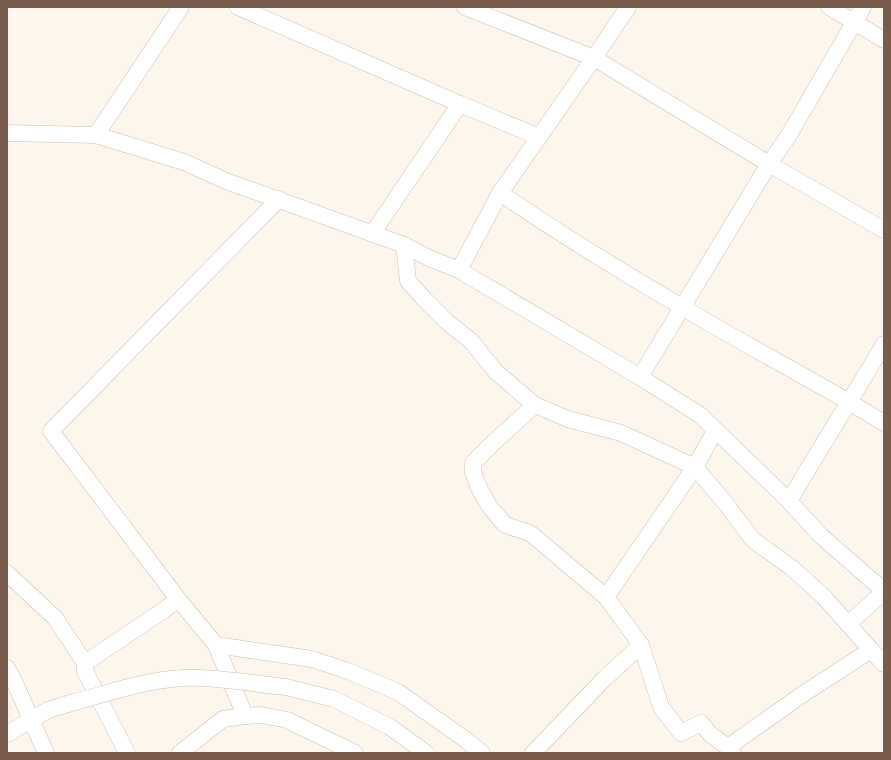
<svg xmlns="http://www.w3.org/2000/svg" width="891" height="760" font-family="'Roboto Condensed',sans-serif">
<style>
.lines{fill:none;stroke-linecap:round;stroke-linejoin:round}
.minor-casing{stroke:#d1beb0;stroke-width:17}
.minor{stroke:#fff;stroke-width:16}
.minor-bridge-casing{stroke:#d1beb0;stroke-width:17;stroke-linecap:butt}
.minor-bridge{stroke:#fff;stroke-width:16}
</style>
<rect width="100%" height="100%" fill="#fdf6ec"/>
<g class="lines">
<g class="minor-casing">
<g id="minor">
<polyline points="238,7 460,104 372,234"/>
<polyline points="465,7 594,58 769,164 884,230"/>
<polyline points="829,7 884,40"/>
<polyline points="460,104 539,137"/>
<polyline points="7,133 96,135 184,162 226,181 404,245 429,258 459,270 640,377 700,415 789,501 820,535 884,591"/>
<polyline points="96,135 181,7"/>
<path d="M 500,193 C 559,233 620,271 682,307 C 748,347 818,382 884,423"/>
<polyline points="404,245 408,281 424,299 446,321 471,341 496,372 535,405 568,419 621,433 695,467 726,504 753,540 792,568 824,597 848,624"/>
<polyline points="459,270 500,193 594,58 628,7"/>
<polyline points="640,377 769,164 789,135 863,7"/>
<path d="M 789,501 C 820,448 853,397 884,344"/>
<polyline points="7,573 55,618 85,663 164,610 178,599 216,645 245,716 262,715 287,720 355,753"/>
<polyline points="606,597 695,467 715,431"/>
<polyline points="178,599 51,431 279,199"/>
<polyline points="216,645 312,659 348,671 398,692 466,740 482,753"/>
<polyline points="641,645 661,707 681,733 701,723 711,735 728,747 733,753"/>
<polyline points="871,650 884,664"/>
<polyline points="85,663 85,671 127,753"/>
<polyline points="7,668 14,681 46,753"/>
<polyline points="286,687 334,699 390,727 426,753"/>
<polyline points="7,734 48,710 71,703"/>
<polyline points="728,747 803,694 871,650 848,624 884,592"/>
<polyline points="180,753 223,719 245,716"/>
<polyline points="533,753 605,678 641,645 606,597 530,533 505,525 490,507 479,488 473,472 473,463 494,442 535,405"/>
</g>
</g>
<use href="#minor" class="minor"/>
<g class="minor-bridge-casing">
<path id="minor-bridge" d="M 71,703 C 113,692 156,676 200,678 C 229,679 257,684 286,687"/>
</g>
<use href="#minor-bridge" class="minor-bridge"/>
</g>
<rect width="891" height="760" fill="none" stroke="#7a5c4d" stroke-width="16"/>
</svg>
